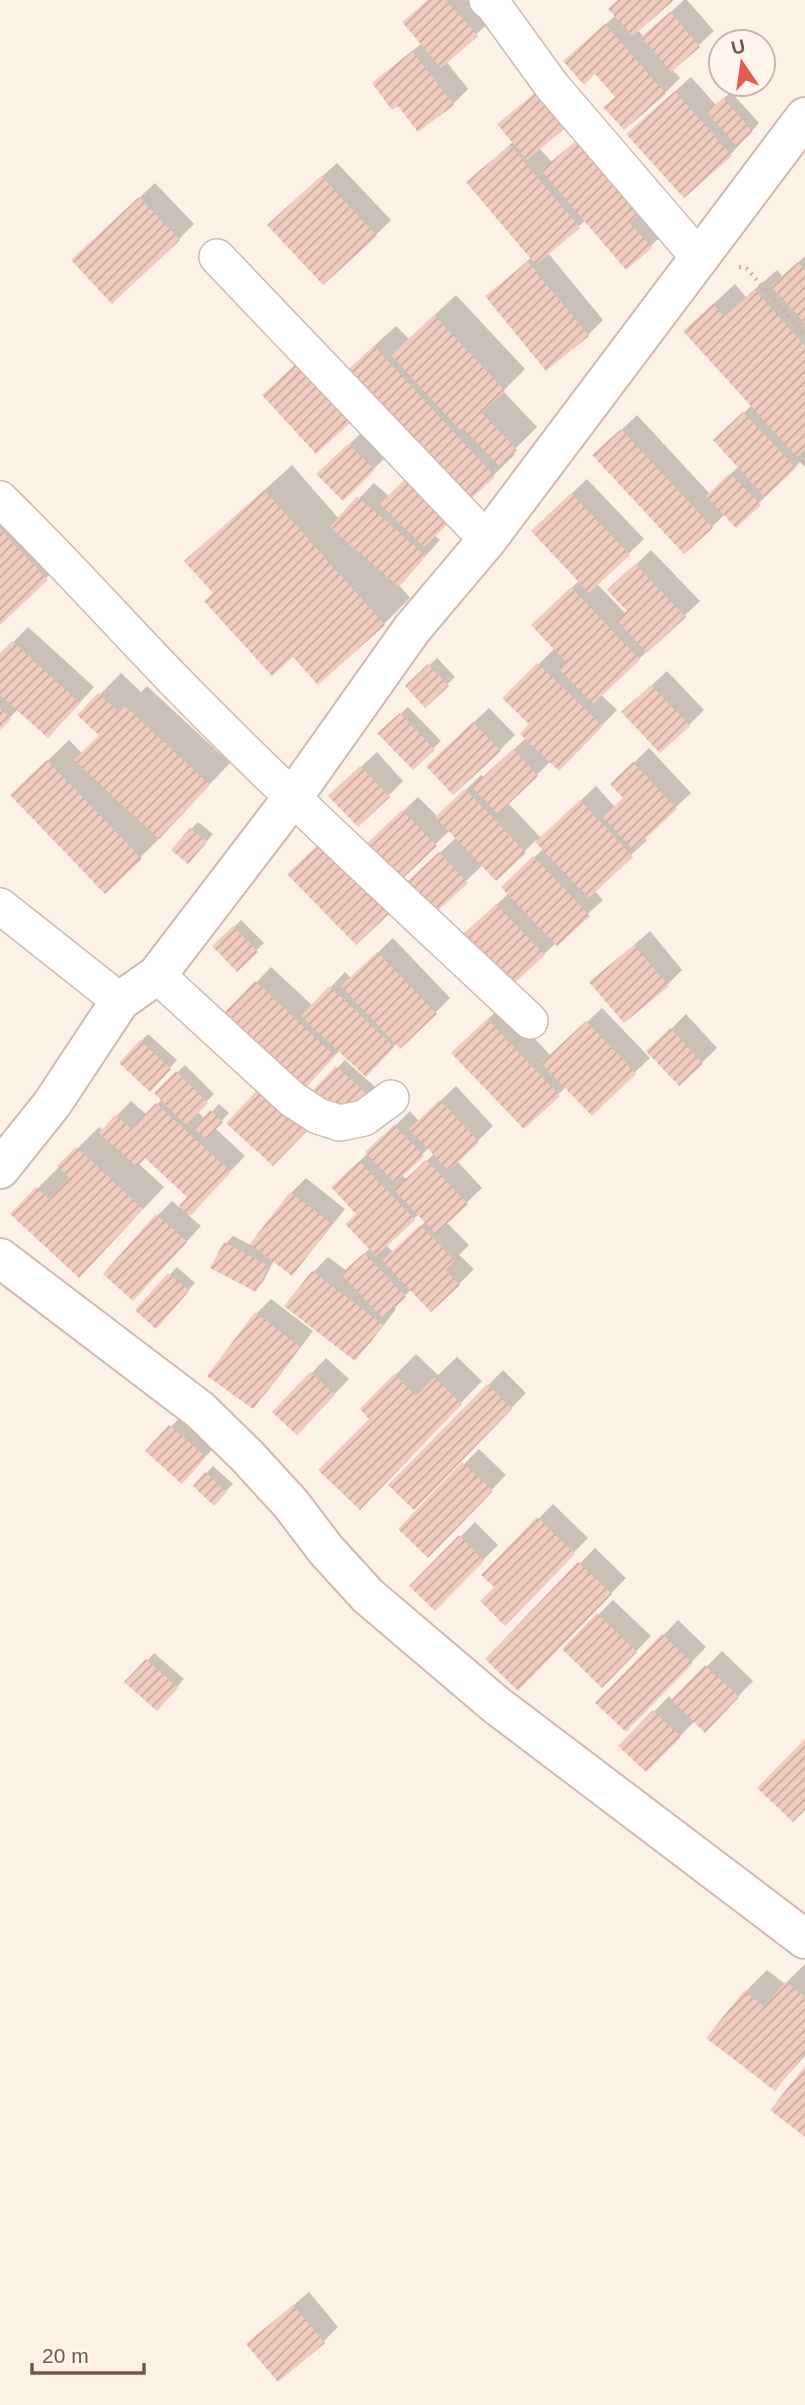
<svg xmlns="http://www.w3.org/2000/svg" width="805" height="2405" font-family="Helvetica,sans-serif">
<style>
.shadow{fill:#0003;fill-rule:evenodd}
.building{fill:url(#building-hatch)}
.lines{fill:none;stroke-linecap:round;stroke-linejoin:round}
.street-casing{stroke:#d0baaf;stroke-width:38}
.secondary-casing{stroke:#d3b9ad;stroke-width:42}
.path{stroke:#d6afa1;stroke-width:4.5;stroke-dasharray:2 5;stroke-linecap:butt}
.street{stroke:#fff;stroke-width:35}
.secondary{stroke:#fff;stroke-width:38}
</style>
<defs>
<pattern id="building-hatch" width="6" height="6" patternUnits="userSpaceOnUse" patternTransform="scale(1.75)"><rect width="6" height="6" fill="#f1ccbe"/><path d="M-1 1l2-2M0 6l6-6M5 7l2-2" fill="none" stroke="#c8a89c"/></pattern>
</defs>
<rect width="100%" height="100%" fill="#fcf1e6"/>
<g class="shadow">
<polygon points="428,0 474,0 492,20 446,61 468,89 453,104 419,130 398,103 374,83 422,43 419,8"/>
<polygon points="619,0 671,0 637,29 644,37 684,0 687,0 714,31 672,69 680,78 665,93 617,96 581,46 616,15"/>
<polygon points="556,75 539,148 552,162 592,127 665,232 650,247 586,220 548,253 603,320 588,335 487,296 532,257 468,182 514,141 500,124"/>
<polygon points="691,77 716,105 731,92 759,123 731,154 684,196 644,119"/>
<polygon points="337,163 391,220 376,235 285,210"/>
<polygon points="155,183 194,224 179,239 88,246"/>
<polygon points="805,256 805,467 800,462 736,526 725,514 712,527 610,441 637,415 710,494 739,466 730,426 752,405 707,310 735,284 746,297 777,270 783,277"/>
<polygon points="456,295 525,369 503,391 537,427 513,451 515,454 434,535 440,540 399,585 410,598 384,624 293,654 215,593 187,561 292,465 339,519 374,483 390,497 423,463 364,355 396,326 409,339"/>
<polygon points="364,430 389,454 343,499 319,474"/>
<polygon points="587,479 644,539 597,584 626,614 629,611 625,575 651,550 700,601 601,695 617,710 559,769 551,761 508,803 541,838 596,786 615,807 625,797 612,784 649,748 691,793 644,837 647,840 594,890 603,900 508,987 477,923 509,893 503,887 544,848 536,840 496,879 483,865 466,881 422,869 457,837 450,830 398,881 381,832 418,797 438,817 481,775 484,777 526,738 532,724 505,698 555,648 548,610 580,580 548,516"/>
<polygon points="0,486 68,557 0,623"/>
<polygon points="28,627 94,687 63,721 18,709 0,728 0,656"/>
<polygon points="437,658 455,677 425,706 407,686"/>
<polygon points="667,671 704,710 689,725 639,697"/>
<polygon points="121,673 141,692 147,686 230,763 161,835 162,836 105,892 34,774 69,740 83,754 101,735 80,715"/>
<polygon points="408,707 441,741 413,768 380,733"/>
<polygon points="489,708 515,735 500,750 443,751"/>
<polygon points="377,752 403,781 388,796 346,781"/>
<polygon points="198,822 213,834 195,855 191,829"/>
<polygon points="241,920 264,943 237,969 215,946"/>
<polygon points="650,931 682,970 667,985 592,982"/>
<polygon points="393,938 450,998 435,1013 397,1043 366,1074 340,1050 316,1076 223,1017 271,967 313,1006 345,972 351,978"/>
<polygon points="503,1005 551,1056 602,1008 650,1058 592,1113 566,1087 524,1126 468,1038"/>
<polygon points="686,1014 717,1048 680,1084 649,1051"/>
<polygon points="148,1034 177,1060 150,1090 121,1063"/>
<polygon points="345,1060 375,1087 344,1119 315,1091"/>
<polygon points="185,1065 214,1094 197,1111 205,1119 219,1104 229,1113 215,1128 245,1156 188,1215 201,1226 148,1284 157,1216 172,1201 180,1208 190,1197 145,1156 138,1163 164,1187 100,1255 12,1214 99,1127 103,1130 131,1101 147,1115 162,1099 156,1093"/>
<path d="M 456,1086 L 493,1126 L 457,1161 L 482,1188 L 446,1222 L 469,1245 L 459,1255 L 474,1269 L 459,1284 L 412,1289 L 393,1306 L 396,1309 L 370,1343 L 355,1358 L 313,1272 L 328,1257 L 347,1271 L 370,1248 L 359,1214 L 349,1172 L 410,1111 L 419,1121 ZM 429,1148 L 435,1153 L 407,1180 L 401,1174 ZM 419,1214 L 426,1221 L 393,1252 L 386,1245 Z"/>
<polygon points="306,1178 345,1209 306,1258 291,1273 274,1260 263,1282 255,1290 226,1243 233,1236 251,1245 291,1193"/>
<polygon points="177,1267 195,1283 163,1319 137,1310"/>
<polygon points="271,1299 313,1331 267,1392 252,1407 256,1314"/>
<polygon points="416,1354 438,1375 457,1357 482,1381 381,1486 371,1419 362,1409"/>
<polygon points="326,1358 349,1379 312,1417 275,1412"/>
<polygon points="503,1370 526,1393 414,1508 391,1485"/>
<polygon points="186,1411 220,1441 197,1466 148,1451"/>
<polygon points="479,1449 506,1475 428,1555 401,1529"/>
<polygon points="213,1466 233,1484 214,1503 195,1486"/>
<polygon points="553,1504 588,1538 505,1623 496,1587 483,1575"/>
<polygon points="475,1522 498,1545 435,1609 412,1586"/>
<polygon points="595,1548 626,1578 518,1689 487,1659"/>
<polygon points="613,1600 651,1636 602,1686 564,1649"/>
<polygon points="678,1620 706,1647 626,1730 598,1703"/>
<polygon points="722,1651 753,1681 705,1730 695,1721 646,1770 621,1746 669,1696 673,1701"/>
<polygon points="154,1653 184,1679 165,1701 127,1682"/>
<polygon points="805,1964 805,2056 775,2089 709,2038 745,1992 767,1970 785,1984"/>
<polygon points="309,2292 338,2327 323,2342 248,2344"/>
</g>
<g class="building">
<polygon points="428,0 446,0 478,36 441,68 402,22"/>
<polygon points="618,0 674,0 633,36 608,9"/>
<polygon points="670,12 700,47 671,72 641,37"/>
<polygon points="605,24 666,94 624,130 603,107 615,97 595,74 584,85 563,61"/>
<polygon points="412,51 454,105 418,132 398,106 392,110 372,83"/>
<polygon points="540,89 570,124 527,160 497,124"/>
<polygon points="675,91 732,156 684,198 626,134"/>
<polygon points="723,98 753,132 737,146 707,112"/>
<polygon points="576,141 639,215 630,223 652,248 626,270 541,170"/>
<polygon points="510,145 580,228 536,265 466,182"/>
<polygon points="321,176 377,236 323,285 267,225"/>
<polygon points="139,197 180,240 112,304 71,260"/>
<polygon points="528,262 589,336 546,371 485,296"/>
<polygon points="798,262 805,270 805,323 771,286"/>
<polygon points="755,290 805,346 805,450 797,457 683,331 713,304 724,317"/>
<polygon points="434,315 505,391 482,413 517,450 499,466 464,429 461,431 391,355"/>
<polygon points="374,346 495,477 462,507 341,376"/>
<polygon points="296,364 350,423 316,454 262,395"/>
<polygon points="743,412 796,468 765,497 713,440"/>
<polygon points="621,429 713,528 684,554 592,455"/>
<polygon points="348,444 375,470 343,501 316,474"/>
<polygon points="411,473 455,517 424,547 380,504"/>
<polygon points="730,473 761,505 736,528 706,496"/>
<polygon points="264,490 385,625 318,685 293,657 272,676 204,601 213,593 184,561"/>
<polygon points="571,493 630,555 589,593 531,531"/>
<polygon points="357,496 426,556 399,587 330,527"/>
<polygon points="0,529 48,580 0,625"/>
<polygon points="635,564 686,617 647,653 617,620 627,611 607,590"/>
<polygon points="571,587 640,660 593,704 559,669 566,662 531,625"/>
<polygon points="12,641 80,703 48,738 0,695 0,653"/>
<polygon points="537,663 603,726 559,771 520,734 529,724 502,698"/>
<polygon points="428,664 449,686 425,708 405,686"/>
<polygon points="651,685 690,726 660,753 621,712"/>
<polygon points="98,693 119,712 125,706 210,785 159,839 74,760 99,735 77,715"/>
<polygon points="0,708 11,719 0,730"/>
<polygon points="400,713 435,750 413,770 377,733"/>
<polygon points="473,722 501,751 453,795 426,766"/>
<polygon points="513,749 538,776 498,814 472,787"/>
<polygon points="47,760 142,859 105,894 10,795"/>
<polygon points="633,762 677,809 633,850 603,817 623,798 610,784"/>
<polygon points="360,766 390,797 358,827 328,796"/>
<polygon points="465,789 526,853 496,881 435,817"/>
<polygon points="580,800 633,857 589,898 535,842"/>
<polygon points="402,810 437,846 398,883 363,847"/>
<polygon points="190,828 207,842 188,864 171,850"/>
<polygon points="321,842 390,913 356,945 287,874"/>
<polygon points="439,852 468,883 434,914 405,884"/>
<polygon points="533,856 590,916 557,946 501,887"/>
<polygon points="496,904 545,955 508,989 459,938"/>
<polygon points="233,926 258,952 237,972 212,946"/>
<polygon points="634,945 669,986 624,1023 589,982"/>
<polygon points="377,952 437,1014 400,1049 341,986"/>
<polygon points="255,981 335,1056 301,1093 220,1017"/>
<polygon points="329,986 394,1047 366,1077 301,1016"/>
<polygon points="487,1019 560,1096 524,1129 451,1053"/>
<polygon points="586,1021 636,1074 592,1116 541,1063"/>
<polygon points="670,1028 703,1064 679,1086 646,1051"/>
<polygon points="140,1040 171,1069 150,1092 119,1063"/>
<polygon points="336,1066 369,1096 344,1121 312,1091"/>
<polygon points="176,1071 208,1103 186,1125 154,1093"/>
<polygon points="260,1087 307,1131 273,1166 226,1123"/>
<polygon points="440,1100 479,1142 449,1171 409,1129"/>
<polygon points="156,1103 231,1172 190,1216 179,1206 187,1197 145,1158 137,1167 99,1133 115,1115 131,1129"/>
<polygon points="210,1110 223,1122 206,1139 194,1128"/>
<polygon points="394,1125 424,1156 395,1183 365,1152"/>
<polygon points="76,1147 143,1209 79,1278 10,1214 36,1187 49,1199 69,1178 57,1166"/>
<polygon points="426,1160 468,1204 436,1234 394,1190"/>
<polygon points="359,1161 415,1220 376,1256 345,1224 356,1214 331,1187"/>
<polygon points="290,1192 332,1224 292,1276 250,1244"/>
<polygon points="156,1214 187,1242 133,1301 103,1274"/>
<polygon points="420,1225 455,1261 445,1270 460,1285 431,1312 382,1261"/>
<polygon points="224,1242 269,1266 256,1292 210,1268"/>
<polygon points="364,1253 406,1297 383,1318 341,1274"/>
<polygon points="312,1271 383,1325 355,1361 284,1306"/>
<polygon points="168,1273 189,1291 156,1329 135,1310"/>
<polygon points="255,1312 300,1347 253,1409 207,1376"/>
<polygon points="310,1372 335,1395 297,1435 272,1412"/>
<polygon points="394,1374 416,1396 434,1377 462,1404 360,1510 318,1470 369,1419 360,1409"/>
<polygon points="487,1384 512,1409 414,1510 388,1485"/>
<polygon points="169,1425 206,1457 182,1484 145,1451"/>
<polygon points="462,1462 493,1491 428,1558 398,1529"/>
<polygon points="205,1472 227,1492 214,1506 193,1486"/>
<polygon points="537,1517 575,1554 505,1626 480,1601 494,1587 481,1575"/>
<polygon points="459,1535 484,1561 435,1611 409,1586"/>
<polygon points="578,1562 612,1594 518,1691 485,1659"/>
<polygon points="597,1613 637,1652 602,1688 562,1649"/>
<polygon points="662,1634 693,1663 626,1732 595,1703"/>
<polygon points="146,1659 178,1688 157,1711 124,1682"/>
<polygon points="705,1665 739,1697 705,1733 671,1700"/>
<polygon points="653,1710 681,1737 646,1772 618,1746"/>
<polygon points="805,1739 805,1810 793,1822 757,1788"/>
<polygon points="785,1982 805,1997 805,2053 775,2091 706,2038 744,1991 765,2007"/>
<polygon points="805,2066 805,2137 770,2110"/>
<polygon points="293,2305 325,2343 278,2382 246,2344"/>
</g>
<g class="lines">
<g class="street-casing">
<g id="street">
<polyline points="487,0 494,6 552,86 700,259"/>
<polyline points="217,257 487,540"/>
<path d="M 0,499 C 60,557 115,619 173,679 C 288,797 410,908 530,1021"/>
<polyline points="0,906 120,1001"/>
<polyline points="157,975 292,1099 318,1116 340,1123 364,1118 391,1098"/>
</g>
</g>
<g class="secondary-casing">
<g id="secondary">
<polyline points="0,1169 52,1104 120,1001 157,975 293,797 412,629 487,540 805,117"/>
<polyline points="0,1258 200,1410 248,1457 291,1504 326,1550 368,1596 495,1704 805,1939"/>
</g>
</g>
<polyline class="path" points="739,267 747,269 805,335"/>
<use href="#street" class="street"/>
<use href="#secondary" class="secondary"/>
</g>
<g transform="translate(742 63) rotate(347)"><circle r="33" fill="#fff5ed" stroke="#c8b5ac" stroke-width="2"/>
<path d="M0-5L12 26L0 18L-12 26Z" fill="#e45c4d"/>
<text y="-10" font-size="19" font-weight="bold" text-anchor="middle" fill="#75554b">U</text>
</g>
<path d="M32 2363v10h112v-10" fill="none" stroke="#75554b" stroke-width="3.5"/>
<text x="42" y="2363" font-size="21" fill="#75554b" stroke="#fff5ed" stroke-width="5" paint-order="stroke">20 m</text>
</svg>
